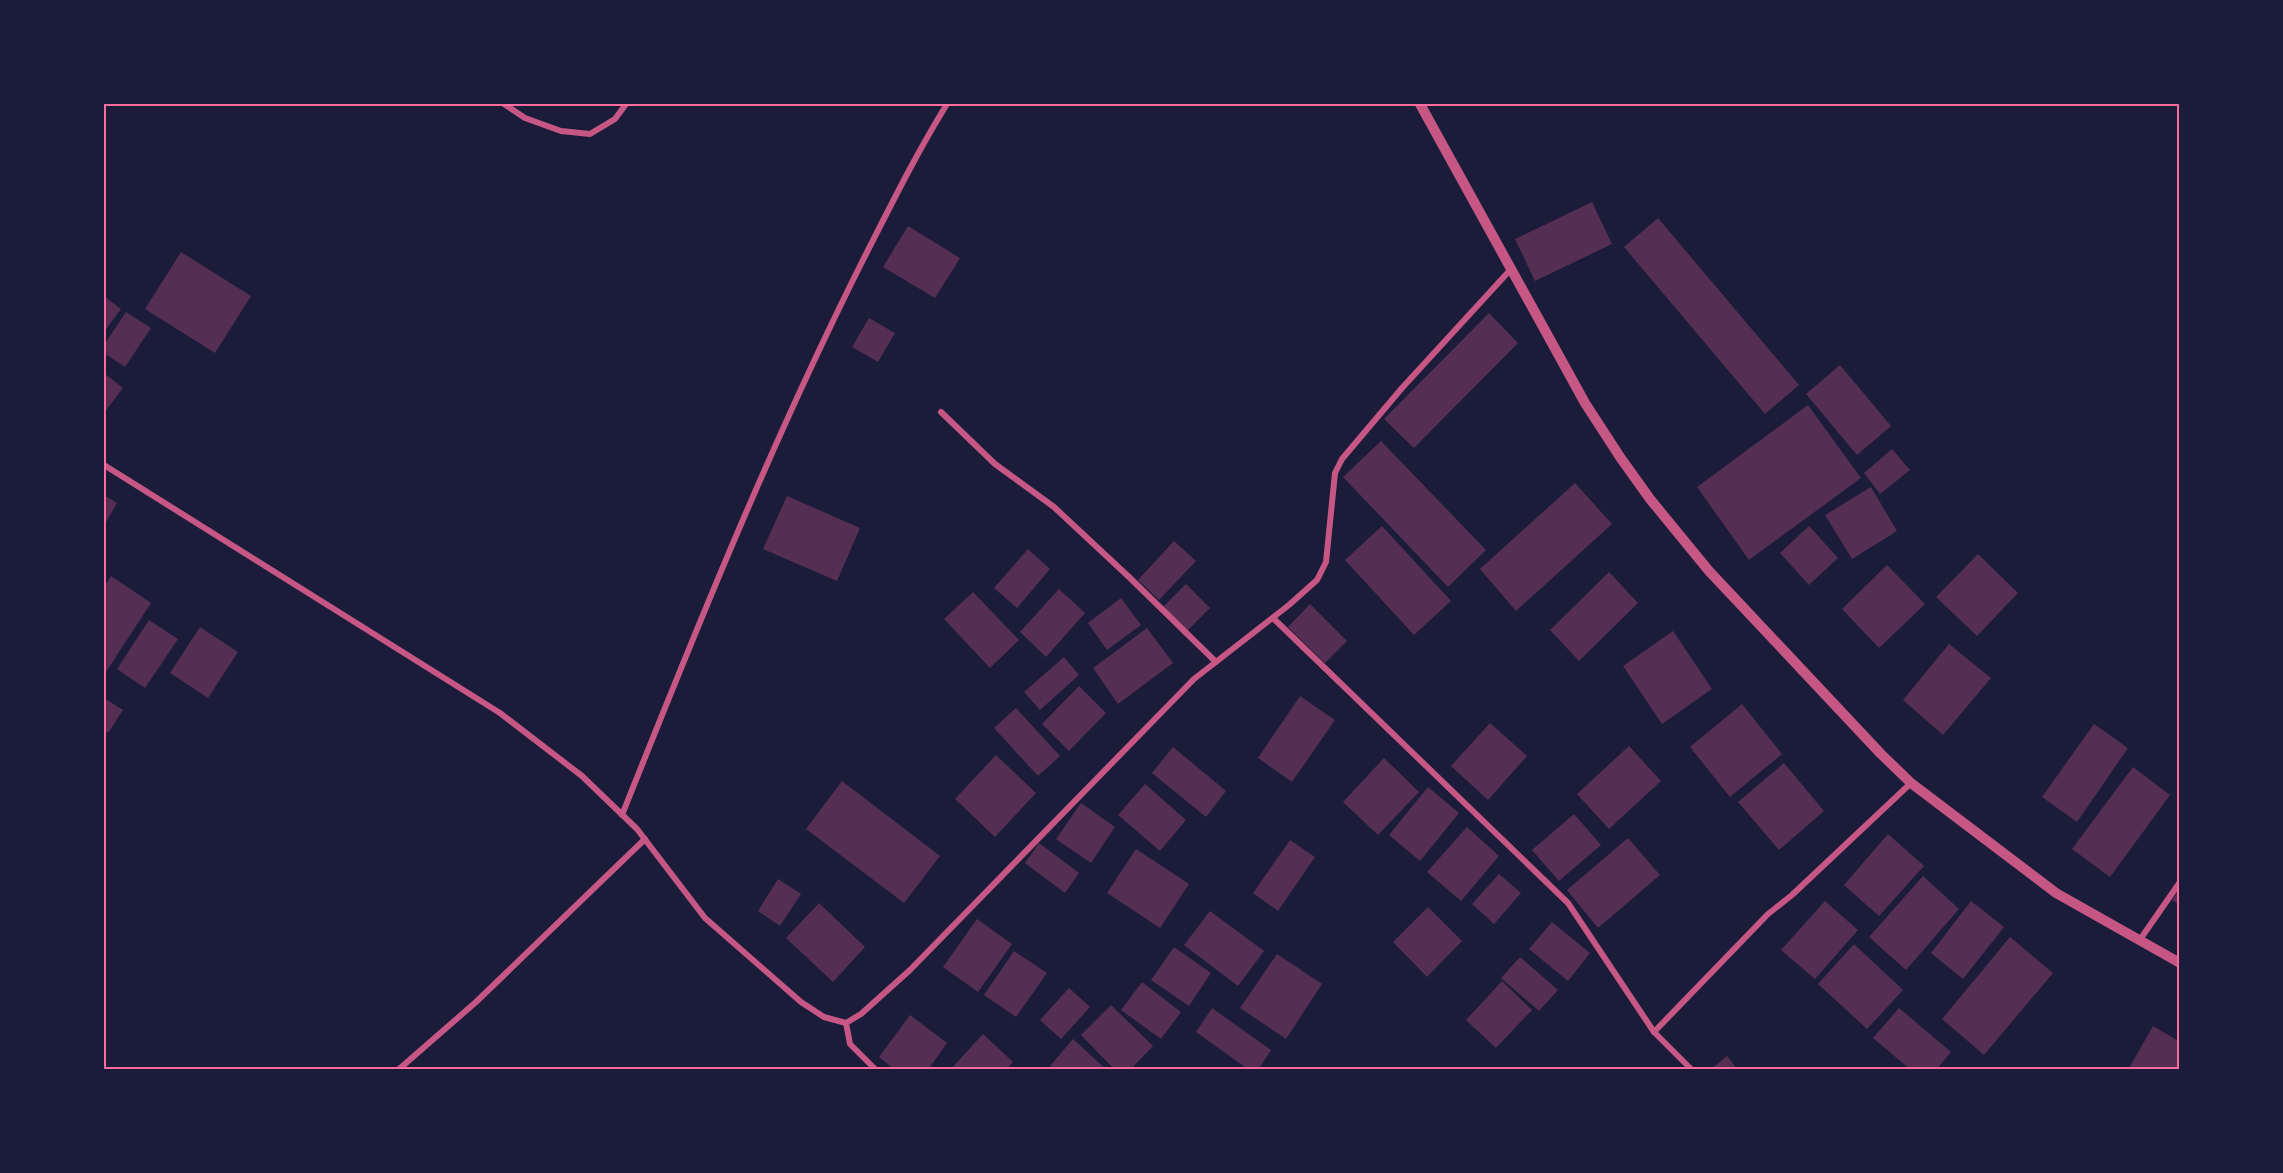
<svg xmlns="http://www.w3.org/2000/svg" width="2283" height="1173" font-family="'Nunito Sans',sans-serif">
<style>
.building{fill:#542f53}
.lines{fill:none;stroke-linecap:round;stroke-linejoin:round}
.minor{stroke:#c65784;stroke-width:6}
.tertiary{stroke:#c65784;stroke-width:10}
.neatline{fill:none;stroke:#ff6b9d;stroke-width:2}
</style>
<rect width="100%" height="100%" fill="#1b1b3a"/>
<g class="building">
<polygon points="1592,202 1612,244 1535,281 1515,239"/>
<polygon points="1658,218 1799,385 1765,414 1624,247"/>
<polygon points="908,226 960,258 935,298 883,267"/>
<polygon points="181,252 251,296 215,353 145,309"/>
<polygon points="104,296 121,309 104,332"/>
<polygon points="126,312 151,328 125,367 104,353 104,345"/>
<polygon points="1489,313 1518,343 1414,448 1384,419"/>
<polygon points="869,318 895,333 878,362 852,347"/>
<polygon points="1840,365 1891,426 1857,455 1806,394"/>
<polygon points="104,373 123,388 104,413"/>
<polygon points="1808,405 1861,478 1749,560 1697,487"/>
<polygon points="1381,441 1486,550 1448,587 1343,477"/>
<polygon points="1892,449 1910,470 1880,494 1864,473"/>
<polygon points="1575,483 1612,524 1516,611 1480,569"/>
<polygon points="1871,487 1897,531 1852,559 1825,515"/>
<polygon points="104,495 117,503 104,526"/>
<polygon points="787,496 860,528 837,581 763,549"/>
<polygon points="1382,526 1451,601 1414,635 1345,560"/>
<polygon points="1809,526 1838,558 1809,585 1780,553"/>
<polygon points="1174,541 1196,561 1159,600 1138,580"/>
<polygon points="1028,549 1050,569 1017,608 994,588"/>
<polygon points="1978,554 2018,593 1977,636 1936,597"/>
<polygon points="1887,565 1925,604 1879,648 1842,609"/>
<polygon points="1609,572 1638,603 1579,661 1550,630"/>
<polygon points="111,576 151,603 104,675 104,587"/>
<polygon points="1186,584 1210,608 1186,632 1162,608"/>
<polygon points="1059,589 1085,613 1046,657 1020,632"/>
<polygon points="973,592 1019,640 990,668 944,619"/>
<polygon points="1121,598 1141,625 1107,650 1088,623"/>
<polygon points="1310,604 1347,641 1325,663 1288,627"/>
<polygon points="149,620 178,639 145,688 117,669"/>
<polygon points="200,627 238,652 208,698 170,673"/>
<polygon points="1147,628 1173,663 1118,704 1093,668"/>
<polygon points="1673,631 1712,689 1662,724 1623,666"/>
<polygon points="1949,644 1991,678 1943,735 1903,700"/>
<polygon points="1064,657 1079,675 1040,710 1024,692"/>
<polygon points="1079,686 1106,713 1069,751 1042,724"/>
<polygon points="1300,696 1335,720 1292,782 1258,758"/>
<polygon points="104,698 123,710 108,733 104,730"/>
<polygon points="1742,704 1782,754 1730,797 1690,747"/>
<polygon points="1016,708 1060,756 1038,776 994,728"/>
<polygon points="1490,723 1527,756 1488,800 1451,766"/>
<polygon points="2094,724 2128,748 2077,822 2042,797"/>
<polygon points="1629,746 1661,781 1609,829 1577,794"/>
<polygon points="1173,747 1226,791 1206,817 1152,773"/>
<polygon points="996,755 1036,793 995,837 955,799"/>
<polygon points="1384,758 1419,792 1378,835 1343,802"/>
<polygon points="1784,763 1824,811 1779,850 1738,802"/>
<polygon points="2133,767 2170,795 2110,877 2072,849"/>
<polygon points="842,781 940,856 904,903 806,829"/>
<polygon points="1145,784 1186,820 1160,851 1118,815"/>
<polygon points="1428,787 1459,813 1420,861 1389,835"/>
<polygon points="1081,803 1115,827 1091,863 1056,839"/>
<polygon points="1574,814 1601,845 1559,881 1532,850"/>
<polygon points="1467,827 1499,856 1461,901 1427,872"/>
<polygon points="1888,834 1924,866 1879,916 1844,885"/>
<polygon points="1628,838 1660,875 1598,928 1567,890"/>
<polygon points="1290,840 1315,857 1278,911 1253,893"/>
<polygon points="1039,843 1079,873 1065,893 1025,863"/>
<polygon points="1136,849 1189,884 1160,928 1107,893"/>
<polygon points="1499,874 1521,893 1494,924 1472,904"/>
<polygon points="1923,876 1959,909 1906,970 1869,937"/>
<polygon points="778,879 801,894 780,926 758,911"/>
<polygon points="2180,889 2180,905 2172,900"/>
<polygon points="1825,901 1858,930 1815,979 1781,950"/>
<polygon points="1971,901 2004,927 1963,979 1931,953"/>
<polygon points="819,903 865,947 833,982 786,938"/>
<polygon points="1428,907 1462,941 1427,977 1393,942"/>
<polygon points="1210,911 1264,951 1238,986 1184,945"/>
<polygon points="977,919 1012,944 978,992 943,967"/>
<polygon points="1552,922 1590,953 1568,981 1529,949"/>
<polygon points="2010,937 2053,973 1984,1055 1942,1019"/>
<polygon points="1854,944 1903,990 1867,1029 1818,984"/>
<polygon points="1174,947 1211,973 1189,1006 1151,980"/>
<polygon points="1014,951 1047,973 1016,1017 984,995"/>
<polygon points="1277,954 1322,984 1286,1039 1240,1008"/>
<polygon points="1520,957 1558,990 1539,1011 1501,978"/>
<polygon points="1502,981 1532,1010 1496,1048 1466,1020"/>
<polygon points="1142,982 1181,1012 1161,1039 1121,1010"/>
<polygon points="1069,988 1090,1007 1061,1039 1040,1020"/>
<polygon points="1111,1005 1153,1046 1130,1070 1115,1070 1081,1035"/>
<polygon points="1212,1008 1271,1050 1258,1070 1249,1070 1196,1032"/>
<polygon points="1899,1008 1951,1052 1936,1070 1911,1070 1873,1038"/>
<polygon points="910,1015 947,1043 928,1070 895,1070 879,1057"/>
<polygon points="2153,1026 2180,1042 2180,1070 2128,1070"/>
<polygon points="983,1034 1013,1062 1006,1070 950,1070"/>
<polygon points="1073,1039 1107,1070 1055,1070 1050,1066"/>
<polygon points="1727,1056 1738,1070 1710,1070"/>
</g>
<g class="lines">
<g class="minor">
<polyline points="504,104 525,118 561,131 590,134 615,119 626,104"/>
<polyline points="941,412 995,464 1054,507 1129,577 1216,662"/>
<polyline points="104,465 500,713 582,776 637,829 705,918 801,1002 824,1017 846,1023 861,1014 910,970 1194,679 1289,605 1317,580 1326,562 1335,473 1342,459 1402,388 1512,268"/>
<polyline points="1273,618 1568,903 1654,1032 1692,1070"/>
<path d="M 622,815 C 697,627 772,441 863,260 C 890,207 916,154 947,104"/>
<polyline points="2139,941 2180,882"/>
<polyline points="846,1023 850,1044 876,1070"/>
<polyline points="1654,1032 1768,914 1792,895 1911,783"/>
<polyline points="398,1070 476,1002 645,839"/>
</g>
<polyline class="tertiary" points="1420,104 1585,403 1620,457 1650,499 1709,571 1881,754 1911,783 2056,893 2180,963"/>
</g>
<rect width="2283" height="1173" fill="none" stroke="#1b1b3a" stroke-width="210"/>
<rect x="105" y="105" width="2073" height="963" class="neatline"/>
</svg>
